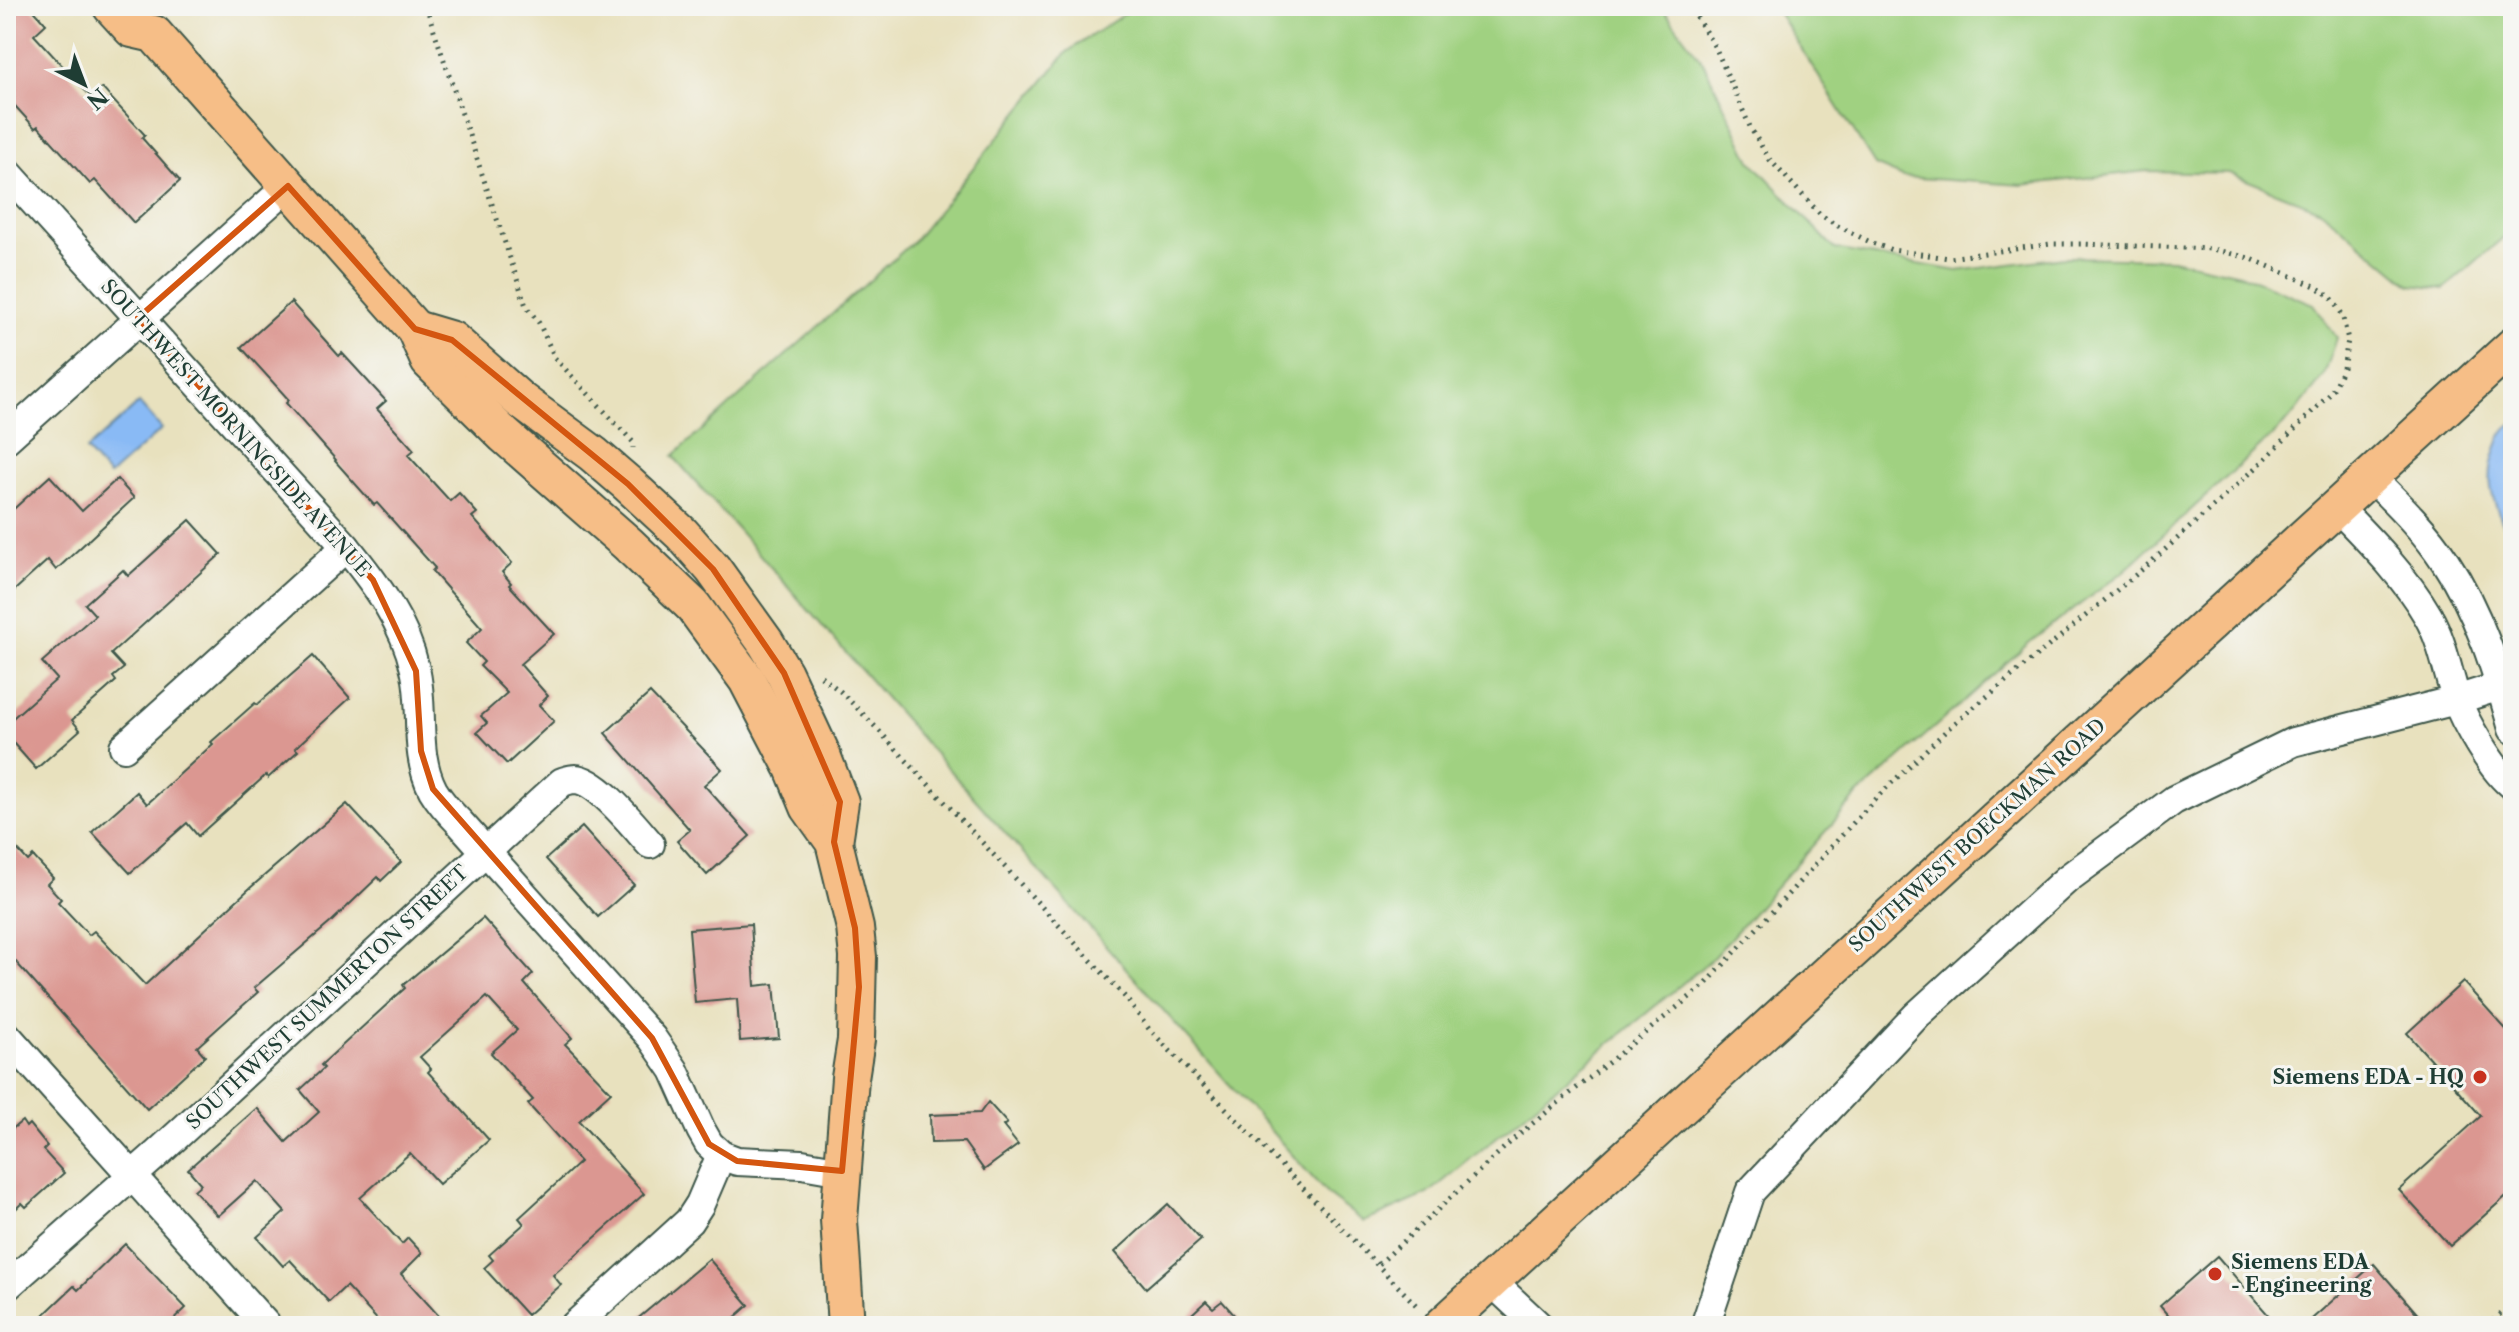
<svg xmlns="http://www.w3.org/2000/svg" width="2519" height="1332" font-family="'Libre Caslon Text',serif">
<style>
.green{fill:#a0d181;stroke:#60875a;stroke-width:2}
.water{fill:#89baf5;stroke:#547c94;stroke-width:2}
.building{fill:#db9791}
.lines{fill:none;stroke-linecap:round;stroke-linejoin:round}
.minor-casing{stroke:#3d5649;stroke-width:32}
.major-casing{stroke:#3d5649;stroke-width:40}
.path{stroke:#3d5649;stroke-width:5;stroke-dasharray:2 6;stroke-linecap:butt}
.minor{stroke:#fff;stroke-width:28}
.major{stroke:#f6be87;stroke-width:36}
.marked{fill:none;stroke:#d45610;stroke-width:6;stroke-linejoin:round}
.poi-dot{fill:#c8321e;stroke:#f6f6f2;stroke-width:3}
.labels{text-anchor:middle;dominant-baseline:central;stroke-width:6;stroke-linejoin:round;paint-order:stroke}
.street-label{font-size:20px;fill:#1f3d34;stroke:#f6f6f2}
.poi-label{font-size:20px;font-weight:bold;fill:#1f3d34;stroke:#f6f6f2;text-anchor:end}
</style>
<rect width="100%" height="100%" fill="#f6f6f2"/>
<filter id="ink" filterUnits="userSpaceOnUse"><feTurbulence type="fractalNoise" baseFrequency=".0125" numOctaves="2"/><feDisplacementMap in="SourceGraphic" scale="16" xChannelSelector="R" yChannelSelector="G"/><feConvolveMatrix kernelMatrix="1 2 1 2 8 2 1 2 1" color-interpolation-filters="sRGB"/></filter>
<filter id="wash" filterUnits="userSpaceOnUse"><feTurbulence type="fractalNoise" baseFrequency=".006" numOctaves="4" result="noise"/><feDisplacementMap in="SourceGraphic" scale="32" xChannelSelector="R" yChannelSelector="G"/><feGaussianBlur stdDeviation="1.8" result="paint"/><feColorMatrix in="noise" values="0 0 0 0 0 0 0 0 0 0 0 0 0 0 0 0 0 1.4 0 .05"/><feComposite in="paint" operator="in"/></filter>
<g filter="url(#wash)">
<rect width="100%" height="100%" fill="#e8e1be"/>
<g class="green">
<polygon points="1136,6 1661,6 1703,62 1751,161 1835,249 1957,271 2064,257 2172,259 2240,274 2313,304 2337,338 2324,376 2288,421 2123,572 2030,642 1855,798 1712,959 1428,1194 1364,1222 1328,1195 934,753 673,456 914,241 1067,52"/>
<polygon points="1774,6 2513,6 2513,229 2444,289 2411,285 2321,210 2229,173 2147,171 2022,185 1903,177 1875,165"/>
</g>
<g class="water">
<polygon points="139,403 162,429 109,476 86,450"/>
<path d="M 2513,423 L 2513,547 C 2499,510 2481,490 2496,449 C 2500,438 2503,429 2513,423 Z"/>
</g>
<g id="blocks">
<g class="building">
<polygon points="6,6 30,6 46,24 34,35 91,97 102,88 145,135 142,138 180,181 134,223 95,180 90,184 38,126 35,128 6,96"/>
<polygon points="291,302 339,356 342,353 386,401 377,409 414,450 408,455 450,501 459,493 477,513 472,517 512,563 502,572 511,583 509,585 554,634 520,664 548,696 539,705 554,721 507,764 477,732 487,723 481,716 507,693 480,666 484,662 466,643 482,628 432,571 435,568 377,503 374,505 335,461 336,460 286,403 289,400 241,347"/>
<polygon points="50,476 82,511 117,479 134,498 56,570 48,560 6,598 6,516"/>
<polygon points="190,520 221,554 111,654 124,668 113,677 116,681 72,720 80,730 36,769 6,735 6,724 57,679 42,662 95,615 85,604 123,570 128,576"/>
<polygon points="313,656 350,698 295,748 298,751 268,778 266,775 198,836 187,823 130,873 92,832 137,792 147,804 213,744 211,742 255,703 257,705"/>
<polygon points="650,693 722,769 704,785 750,836 707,875 677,841 690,830 605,733"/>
<polygon points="347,804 401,862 381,881 378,877 330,923 254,988 258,992 197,1047 205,1056 147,1109 6,951 6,837 28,861 33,856 53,878 47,884 61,899 58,902 89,935 94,931 145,985 249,889"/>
<polygon points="582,827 634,885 598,917 546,859"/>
<polygon points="483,918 533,974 524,983 572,1038 565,1044 611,1092 579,1121 644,1194 553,1275 561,1285 527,1315 484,1268 493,1260 489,1255 524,1224 519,1218 580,1162 528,1104 533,1100 491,1053 517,1030 487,997 420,1057 431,1069 428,1072 489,1140 439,1184 410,1153 360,1198 402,1244 408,1238 422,1253 401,1274 448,1326 383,1326 346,1286 329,1302 290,1260 283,1266 257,1237 285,1212 257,1181 218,1216 194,1190 201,1184 188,1169 257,1108 286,1142 319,1112 300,1090 324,1068 321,1065 405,988 403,985"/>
<polygon points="751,924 755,986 774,984 779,1038 740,1041 737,999 695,1003 689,929"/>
<polygon points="2463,982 2513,1037 2513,1190 2450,1246 2399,1190 2481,1116 2407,1033"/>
<polygon points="988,1102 1007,1123 1003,1126 1018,1145 984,1170 964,1142 931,1143 930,1115 980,1113"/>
<polygon points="22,1121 26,1127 29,1124 47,1146 43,1150 64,1173 26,1207 22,1203 6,1218 6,1134"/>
<polygon points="1168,1204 1201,1240 1146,1288 1115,1252"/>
<polygon points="125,1244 186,1308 167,1326 32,1326 74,1286 78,1290"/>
<polygon points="2217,1256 2278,1326 2177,1326 2160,1306"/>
<polygon points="709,1259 749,1305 725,1326 629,1326"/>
<polygon points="2374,1264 2428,1326 2304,1326"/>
<polygon points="1206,1301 1213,1308 1222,1301 1244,1326 1179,1326"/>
</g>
</g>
</g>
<g filter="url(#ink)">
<use href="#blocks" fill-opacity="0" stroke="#3d5649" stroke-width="2"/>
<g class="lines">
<g class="minor-casing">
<g id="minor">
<path d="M 6,171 L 346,547 C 376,584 404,621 415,669 C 425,709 413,752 433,790 C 440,802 450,813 460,823 L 652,1038 L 674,1070 L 701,1130 L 709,1144 L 721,1155 L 737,1161 L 802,1164 L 842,1171"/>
<polyline points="6,439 288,186"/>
<path d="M 2371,477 C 2397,503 2425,530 2445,561 C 2479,612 2497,671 2513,729"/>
<path d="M 2337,507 C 2370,541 2404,575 2428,616 C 2443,642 2447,671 2456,698 C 2464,721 2493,772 2513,786"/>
<polyline points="124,747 346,547"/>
<polyline points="6,1035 267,1326"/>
<polyline points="1491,1281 1539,1326"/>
<path d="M 6,1287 L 158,1153 L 562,782 C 566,781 570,779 575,779 C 598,780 635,827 650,844"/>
<polyline points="574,1326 689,1221 700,1204 721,1155"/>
<polyline points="1705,1326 1750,1192 1916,1016 2067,879 2174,800 2293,742 2456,700 2513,682"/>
</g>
</g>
<g class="major-casing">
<g id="major">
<polyline points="111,6 132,29 154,34 415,329 429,361 504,435 628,544 693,606 747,680 793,768 809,807 834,842 855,928 858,957 856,1040 850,1078 839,1220 846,1326"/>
<polyline points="415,329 452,340 520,400 593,454 628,484 682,534 713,569 766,643 784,673 820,750 840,802 834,842"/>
<polyline points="1442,1326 2513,346"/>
</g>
</g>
<g class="path">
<polyline points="426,6 526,306 539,323 555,358 633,442 633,448"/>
<polyline points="821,676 841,692 869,720 1125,997 1149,1029 1419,1308"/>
<polyline points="1379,1264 1517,1136 1706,984 1876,798 1951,726 2150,563 2256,468 2331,393 2343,368 2348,340 2342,314 2331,297 2315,286 2249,258 2212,249 2081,244 2051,244 1949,258 1892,250 1872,243 1836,225 1821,215 1770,160 1751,129 1717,51 1690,6"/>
<polyline points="2487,1326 2513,1302"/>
</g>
<use href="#minor" class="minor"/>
<use href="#major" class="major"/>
</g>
</g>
<path class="marked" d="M 288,186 L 415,329 L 452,340 L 628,484 L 713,569 L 784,673 L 840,802 L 834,842 L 855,928 L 859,987 L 842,1171 L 737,1161 L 709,1144 L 652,1038 L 433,789 L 421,751 L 416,671 L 373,580 L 138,318 Z"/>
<g class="poi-dot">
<circle cx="2480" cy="1077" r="8"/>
<circle cx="2215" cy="1274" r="8"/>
</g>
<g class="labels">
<g class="street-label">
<text transform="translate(236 428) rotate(48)">SOUTHWEST MORNINGSIDE AVENUE</text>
<text transform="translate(1977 835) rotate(-42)">SOUTHWEST BOECKMAN ROAD</text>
<text transform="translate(327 997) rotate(-43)">SOUTHWEST SUMMERTON STREET</text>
</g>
<g class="poi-label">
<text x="2464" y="1077">Siemens EDA - HQ</text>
<text x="2231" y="1262" text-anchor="start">Siemens EDA<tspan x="2231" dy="23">- Engineering</tspan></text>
</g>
</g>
<rect width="2519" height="1332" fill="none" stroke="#f6f6f2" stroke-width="32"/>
<g transform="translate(84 84) rotate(138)" stroke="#f6f6f2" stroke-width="6" paint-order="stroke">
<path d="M0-6L14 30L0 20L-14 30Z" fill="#1f3d34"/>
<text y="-12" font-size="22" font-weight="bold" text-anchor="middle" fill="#1f3d34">N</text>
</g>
</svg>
